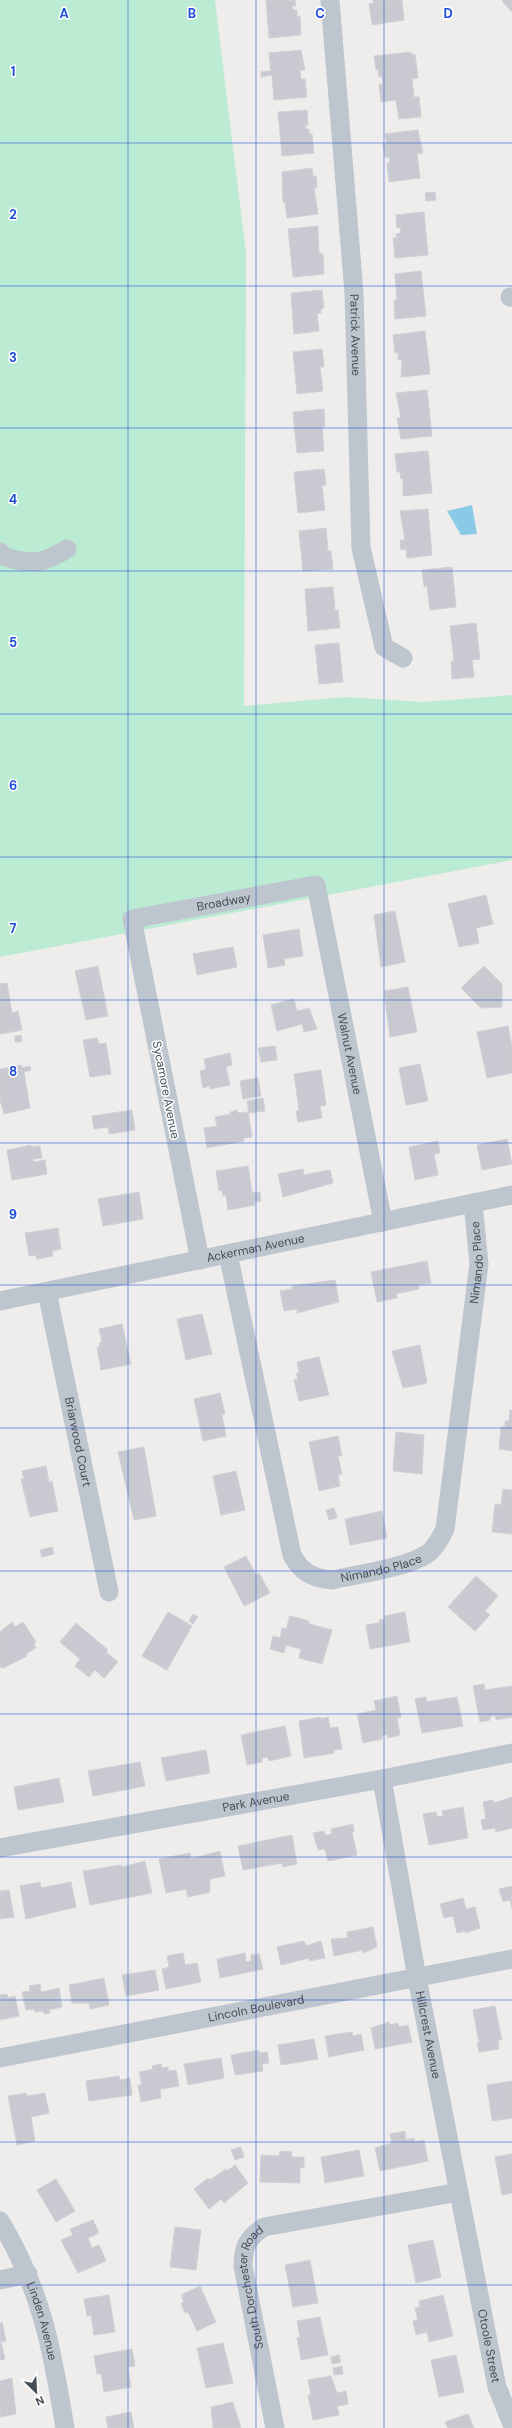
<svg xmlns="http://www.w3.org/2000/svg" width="512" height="2428" font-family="'DM Sans',sans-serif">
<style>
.green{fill:#bbebd2}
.water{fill:#8bcae6}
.building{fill:#c9cad1;stroke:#d0d1d7}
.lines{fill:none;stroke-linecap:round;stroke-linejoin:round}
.minor{stroke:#bdc5ce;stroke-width:19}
.grid{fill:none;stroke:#1d4ed8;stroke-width:1;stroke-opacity:0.55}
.labels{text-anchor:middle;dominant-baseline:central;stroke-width:3;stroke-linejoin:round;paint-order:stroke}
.street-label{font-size:12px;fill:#454d58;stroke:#fff}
.grid-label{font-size:13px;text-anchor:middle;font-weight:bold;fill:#1d4ed8;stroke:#fff;stroke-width:3;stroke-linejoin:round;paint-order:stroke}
</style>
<rect width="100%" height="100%" fill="#efecec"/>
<polygon class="green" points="0,0 215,0 246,254 244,706 346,697 423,702 512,695 512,860 0,957"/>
<polygon class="water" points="472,505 477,534 461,535 447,511"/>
<g class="building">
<polygon points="266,0 295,0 296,6 292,6 293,10 297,10 297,17 300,16 301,35 269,38"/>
<polygon points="373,0 402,0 404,20 372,25 369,4 374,3"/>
<polygon points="504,0 512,0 512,12 502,1"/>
<polygon points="301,50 305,70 300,70 301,79 305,79 307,97 274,100 272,75 261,77 261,72 271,71 269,53"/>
<polygon points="411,52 412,55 415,54 418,78 412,79 414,97 419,97 421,117 399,119 396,100 381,102 379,84 383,84 382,76 379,77 378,69 376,70 374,56"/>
<polygon points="307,110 308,125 305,125 306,129 309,129 309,134 312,134 314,153 282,156 278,112"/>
<polygon points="418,130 423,153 417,154 420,178 389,182 387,163 390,163 389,157 385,157 383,144 387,144 385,134"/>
<polygon points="312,168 313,176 316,176 317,188 314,188 318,214 287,218 285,202 283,202 282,172"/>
<polygon points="435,192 436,200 426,201 425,193"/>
<polygon points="424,212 428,255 395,258 393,238 397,238 396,234 401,233 400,227 397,228 396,215"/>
<polygon points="318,226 319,254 323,254 324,274 293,277 288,229"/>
<polygon points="421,271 426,316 395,319 394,300 397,300 395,274"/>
<polygon points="322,290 324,308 321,309 321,313 317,314 319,331 294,334 291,293"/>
<polygon points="425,331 430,374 401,377 402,359 398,360 398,352 395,353 393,335"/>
<polygon points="322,349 324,367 320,367 323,391 297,394 293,352"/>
<polygon points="427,390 432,436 401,439 397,418 401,418 396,393"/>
<polygon points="324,409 325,427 322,427 324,451 297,453 293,412"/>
<polygon points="428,451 432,493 403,496 403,478 401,479 400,472 397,472 395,454"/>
<polygon points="324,469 326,485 322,486 325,510 298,513 294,472"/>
<polygon points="428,509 432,555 407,558 406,549 401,550 400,540 405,540 400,511"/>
<polygon points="326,528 328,551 331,551 333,569 303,571 299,531"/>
<polygon points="452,567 456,607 430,610 427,586 424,586 422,570"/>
<polygon points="333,587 335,610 338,610 340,628 308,631 305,589"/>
<polygon points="476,623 480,659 472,660 474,677 452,679 451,661 454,661 450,626"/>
<polygon points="339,643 343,682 319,684 315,645"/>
<polygon points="486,895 493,924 476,928 479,943 459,947 448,904"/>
<polygon points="395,911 405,962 381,967 374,915"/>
<polygon points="299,929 303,956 284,959 285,965 268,968 263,935"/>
<polygon points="233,947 237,967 197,975 193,954"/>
<polygon points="98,966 108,1016 86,1020 75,971"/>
<polygon points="484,966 502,984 502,1007 481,1008 461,988"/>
<polygon points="7,983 12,1013 18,1011 22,1030 0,1034 0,984"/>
<polygon points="408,987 417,1032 390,1037 384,991"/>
<polygon points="294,999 297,1011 309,1008 317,1029 304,1032 302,1024 277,1031 271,1005"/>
<polygon points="508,1026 512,1046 512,1073 487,1078 477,1032"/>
<polygon points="21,1035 22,1042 15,1042 15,1036"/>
<polygon points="97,1038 99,1044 106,1043 111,1074 90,1077 83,1040"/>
<polygon points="275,1046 277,1060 261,1062 258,1048"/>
<polygon points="230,1053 232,1065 226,1067 230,1085 210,1089 209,1086 203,1088 200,1071 206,1069 204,1059"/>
<polygon points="420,1064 428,1101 406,1105 399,1068"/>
<polygon points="21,1065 22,1068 30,1066 31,1070 24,1072 30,1108 4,1114 0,1100 0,1069"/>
<polygon points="321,1070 326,1105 320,1106 322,1118 298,1122 296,1111 299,1110 294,1074"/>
<polygon points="258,1078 261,1096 243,1099 240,1081"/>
<polygon points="263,1098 265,1111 249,1113 247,1101"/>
<polygon points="132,1110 135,1130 109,1134 108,1127 94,1129 92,1116"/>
<polygon points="237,1110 238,1113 248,1112 252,1137 244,1138 244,1141 207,1148 204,1128 217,1126 215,1117 231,1114 230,1112"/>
<polygon points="507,1139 512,1164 482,1170 477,1145"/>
<polygon points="438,1141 440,1153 434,1154 438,1175 415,1180 409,1147"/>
<polygon points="31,1145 31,1147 40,1146 42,1158 33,1159 34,1162 45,1160 47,1174 12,1180 7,1150"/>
<polygon points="248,1166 252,1193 260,1192 261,1201 254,1202 255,1205 228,1210 226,1195 223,1196 222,1190 219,1191 216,1171"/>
<polygon points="303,1169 304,1175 330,1170 333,1183 283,1197 278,1174"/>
<polygon points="139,1192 143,1219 103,1226 98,1199"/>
<polygon points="58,1228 61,1249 52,1251 53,1256 37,1259 36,1255 29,1256 25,1233"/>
<polygon points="427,1261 431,1283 419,1285 419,1289 396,1294 397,1298 377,1302 371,1272"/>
<polygon points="335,1280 339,1302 297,1313 297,1309 284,1311 280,1291 292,1289 292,1286"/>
<polygon points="202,1314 212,1354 186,1360 177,1319"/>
<polygon points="122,1324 131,1364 101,1370 97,1347 100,1347 99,1343 102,1342 99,1329"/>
<polygon points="420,1345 427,1383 403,1388 392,1351"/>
<polygon points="319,1357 329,1395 299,1401 294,1380 298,1379 296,1373 299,1373 297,1362"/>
<polygon points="220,1393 225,1414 222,1415 226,1436 203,1441 194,1399"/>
<polygon points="510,1410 512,1410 512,1451 499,1449 501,1427 505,1427 505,1421 509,1421"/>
<polygon points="396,1432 424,1435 422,1474 393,1471"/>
<polygon points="338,1436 342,1456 338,1456 342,1474 338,1475 340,1486 319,1491 309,1442"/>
<polygon points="144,1447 156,1516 134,1520 118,1452"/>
<polygon points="46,1466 49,1482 52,1481 58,1511 30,1517 21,1479 24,1479 22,1471"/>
<polygon points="236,1471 245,1510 221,1515 213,1476"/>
<polygon points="503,1489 512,1490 512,1534 492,1532 495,1504 501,1505"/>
<polygon points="334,1508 337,1518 329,1520 326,1510"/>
<polygon points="382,1511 387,1538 350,1545 345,1519"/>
<polygon points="52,1547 54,1554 42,1557 40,1550"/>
<polygon points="246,1556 256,1575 259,1573 270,1593 244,1606 224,1567"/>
<polygon points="476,1576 498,1596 485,1611 490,1615 475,1631 448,1607"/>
<polygon points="168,1612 192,1626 167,1670 142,1656"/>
<polygon points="405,1612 410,1642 370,1649 366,1625 379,1623 379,1620 385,1619 384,1616"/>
<polygon points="193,1614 198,1617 193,1624 189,1621"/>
<polygon points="290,1616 309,1621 309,1624 332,1630 322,1664 299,1658 301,1649 286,1645 284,1653 270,1649 273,1636 280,1638 282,1628 286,1629"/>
<polygon points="12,1622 15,1627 23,1622 36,1642 34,1644 36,1648 26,1654 27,1656 3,1668 0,1667 0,1632"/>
<polygon points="76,1623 108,1650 106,1652 118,1662 104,1678 95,1670 89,1677 75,1666 80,1659 60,1642"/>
<polygon points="484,1684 485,1690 512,1686 512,1717 496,1720 495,1715 490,1717 490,1720 480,1722 473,1686"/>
<polygon points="397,1696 401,1717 397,1718 400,1735 388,1738 387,1734 382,1736 382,1739 363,1743 357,1714 376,1710 374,1701"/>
<polygon points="426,1697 427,1702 457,1697 463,1726 422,1733 415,1699"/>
<polygon points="321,1717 321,1719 328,1717 330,1728 338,1727 342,1749 334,1750 334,1753 304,1758 299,1721"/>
<polygon points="285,1726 291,1756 269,1761 268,1757 262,1758 262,1762 247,1765 241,1735"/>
<polygon points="206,1750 210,1773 166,1781 161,1758"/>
<polygon points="140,1762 145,1786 93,1796 88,1771"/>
<polygon points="59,1778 64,1802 18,1810 14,1787"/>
<polygon points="512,1797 512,1828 496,1832 495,1828 483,1830 481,1820 486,1819 483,1802 493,1800 494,1803"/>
<polygon points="463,1807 468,1838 429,1845 423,1814 436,1812 437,1817 443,1816 442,1811"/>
<polygon points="353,1824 354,1832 352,1832 357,1855 328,1861 325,1849 318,1850 313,1833 324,1831 325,1835 332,1834 331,1829"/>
<polygon points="292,1835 297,1864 283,1867 282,1863 243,1870 238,1846"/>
<polygon points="220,1851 225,1876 210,1879 210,1892 188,1897 186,1889 166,1893 159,1859 190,1853 191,1859"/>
<polygon points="145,1861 152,1893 90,1905 83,1871 121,1865 122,1867"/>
<polygon points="40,1882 41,1888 71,1882 76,1907 26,1919 20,1886"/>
<polygon points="512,1886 512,1908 510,1900 503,1902 499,1889"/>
<polygon points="9,1890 14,1917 0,1919 0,1891"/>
<polygon points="463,1898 466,1909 475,1907 480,1928 465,1933 465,1931 457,1933 453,1916 444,1918 440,1904"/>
<polygon points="373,1927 377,1947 363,1953 363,1950 334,1956 331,1939 348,1938 347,1932"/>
<polygon points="304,1941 306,1946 321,1941 325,1958 309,1961 309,1958 281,1965 277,1947"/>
<polygon points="183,1953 185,1965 197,1963 201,1982 166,1989 162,1969 169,1967 167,1956"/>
<polygon points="245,1953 246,1962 251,1961 251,1955 259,1954 263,1969 220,1978 217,1959"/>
<polygon points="155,1970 159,1990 126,1996 122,1975"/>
<polygon points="104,1978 109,2005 90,2009 89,2003 72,2003 69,1985"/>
<polygon points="40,1984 41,1992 59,1988 62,2007 49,2010 50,2013 44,2014 43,2011 35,2012 34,2009 26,2010 22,1992 30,1991 29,1986"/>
<polygon points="7,1994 8,1998 15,1996 19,2016 0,2020 0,1995"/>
<polygon points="495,2006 502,2040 498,2040 499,2049 479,2052 477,2043 479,2043 473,2010"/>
<polygon points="389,2022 390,2025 398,2023 399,2027 408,2025 412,2042 375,2049 371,2028"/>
<polygon points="352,2032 353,2036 361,2034 364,2050 329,2057 325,2036"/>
<polygon points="314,2039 318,2059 281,2065 278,2045"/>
<polygon points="259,2050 259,2053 267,2052 269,2063 262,2064 263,2071 235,2075 231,2055"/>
<polygon points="221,2058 224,2078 188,2085 184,2064"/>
<polygon points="161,2064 162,2068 168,2067 168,2071 176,2070 179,2086 160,2089 161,2098 141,2102 138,2085 142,2085 139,2072 153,2069 152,2066"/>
<polygon points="119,2076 120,2080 130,2078 132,2095 89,2101 86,2081"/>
<polygon points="512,2081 512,2118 492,2121 487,2085"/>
<polygon points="26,2093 27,2096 45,2093 49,2113 31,2117 35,2141 17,2145 8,2096"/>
<polygon points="405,2131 406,2140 414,2138 415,2142 424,2140 428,2161 380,2171 375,2148 392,2143 390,2134"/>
<polygon points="241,2147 244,2157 235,2160 231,2150"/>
<polygon points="359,2150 364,2176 325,2183 321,2157"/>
<polygon points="280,2151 292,2152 291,2157 304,2157 304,2168 300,2167 300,2183 260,2182 261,2155 279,2156"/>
<polygon points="512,2154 512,2193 502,2195 495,2157"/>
<polygon points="235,2165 248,2183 224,2203 221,2199 209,2209 194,2189 208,2178 210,2180 226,2169 227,2171"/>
<polygon points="56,2179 75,2211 56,2222 37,2190"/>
<polygon points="93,2220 99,2233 88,2238 92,2248 99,2245 106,2261 78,2273 61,2240 73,2235 70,2229"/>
<polygon points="175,2227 201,2230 196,2270 170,2267"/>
<polygon points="433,2240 441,2277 416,2283 408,2245"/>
<polygon points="310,2260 318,2303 293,2307 285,2265"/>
<polygon points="200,2286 216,2322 197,2331 188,2312 185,2313 181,2303 184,2302 181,2295"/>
<polygon points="109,2295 115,2332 94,2335 91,2315 87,2316 84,2299"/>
<polygon points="443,2295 453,2336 429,2342 427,2332 416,2335 413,2321 418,2320 415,2308 420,2307 419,2301"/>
<polygon points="320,2317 328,2355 301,2360 297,2338 300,2337 297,2321"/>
<polygon points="2,2322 6,2341 1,2342 5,2359 0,2360 0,2323"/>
<polygon points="223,2343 233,2383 206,2388 197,2348"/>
<polygon points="132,2349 135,2366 128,2367 131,2387 104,2392 101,2374 97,2374 94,2356"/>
<polygon points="339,2355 341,2362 332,2364 331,2357"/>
<polygon points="456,2355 464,2392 439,2397 431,2360"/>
<polygon points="342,2366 343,2374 334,2375 333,2368"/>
<polygon points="331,2376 337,2393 346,2391 348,2404 337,2406 339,2415 313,2420 308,2395 311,2395 308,2380"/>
<polygon points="12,2378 16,2414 0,2417 0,2381"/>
<polygon points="233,2402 241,2428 213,2428 211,2407"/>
<polygon points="131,2412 134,2428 108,2428 106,2417"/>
<polygon points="468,2414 474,2428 448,2428 445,2422"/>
</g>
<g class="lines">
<g class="minor">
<path id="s1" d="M 330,0 L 354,293 L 361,548 L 384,647 L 403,658"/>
<polyline points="510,297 512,297"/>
<path d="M 0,552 C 5,558 9,558 17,560 C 40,565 47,560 67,549"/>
<path id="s2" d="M 228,1254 L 292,1555 C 301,1572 312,1578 332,1580 C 358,1574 406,1568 427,1554 C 436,1548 440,1538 445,1529 L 479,1264 L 473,1203"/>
<path id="s3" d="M 200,1260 L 132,919 L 316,885 L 383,1222"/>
<path id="s4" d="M 47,1292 L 109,1592"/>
<path id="s5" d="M 0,1301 L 512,1195"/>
<path id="s6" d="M 382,1779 L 417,1978 L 497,2387 L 512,2424"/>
<path id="s7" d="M 0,1848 L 382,1779 L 512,1753"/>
<path id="s8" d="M 0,2058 L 512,1959"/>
<path id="s9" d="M 0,2221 C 42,2291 52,2349 65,2428"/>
<polyline points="0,2280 28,2274"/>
<path id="s10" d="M 275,2428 L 243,2266 C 243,2247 248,2237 264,2227 L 459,2192"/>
</g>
</g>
<path class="grid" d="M 128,0 L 128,2428M 256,0 L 256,2428M 384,0 L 384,2428M 0,143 L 512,143M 0,286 L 512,286M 0,428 L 512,428M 0,571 L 512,571M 0,714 L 512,714M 0,857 L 512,857M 0,1000 L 512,1000M 0,1143 L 512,1143M 0,1285 L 512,1285M 0,1428 L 512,1428M 0,1571 L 512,1571M 0,1714 L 512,1714M 0,1857 L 512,1857M 0,2000 L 512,2000M 0,2142 L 512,2142M 0,2285 L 512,2285"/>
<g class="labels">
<g class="street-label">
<text stroke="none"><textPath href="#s1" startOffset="336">Patrick Avenue</textPath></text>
<text stroke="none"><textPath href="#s3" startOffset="441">Broadway</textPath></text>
<text stroke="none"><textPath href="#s3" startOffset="707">Walnut Avenue</textPath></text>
<text transform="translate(166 1090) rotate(79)">Sycamore Avenue</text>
<text stroke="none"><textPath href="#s5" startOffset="261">Ackerman Avenue</textPath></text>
<text stroke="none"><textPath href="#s2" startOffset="756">Nimando Place</textPath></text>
<text stroke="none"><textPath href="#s4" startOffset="153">Briarwood Court</textPath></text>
<text stroke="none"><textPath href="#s2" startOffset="408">Nimando Place</textPath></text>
<text stroke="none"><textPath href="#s7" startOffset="260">Park Avenue</textPath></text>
<text stroke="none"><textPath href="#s8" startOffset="261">Lincoln Boulevard</textPath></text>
<text stroke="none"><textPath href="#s6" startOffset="260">Hillcrest Avenue</textPath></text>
<text stroke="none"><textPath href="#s10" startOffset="145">South Dorchester Road</textPath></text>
<text stroke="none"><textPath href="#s9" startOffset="109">Linden Avenue</textPath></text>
<text stroke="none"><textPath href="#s6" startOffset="577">Otoole Street</textPath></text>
</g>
</g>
<g class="grid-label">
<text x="64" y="18">A</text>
<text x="192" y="18">B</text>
<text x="320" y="18">C</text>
<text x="448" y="18">D</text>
<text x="13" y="76">1</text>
<text x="13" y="219">2</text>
<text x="13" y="362">3</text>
<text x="13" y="504">4</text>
<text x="13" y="647">5</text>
<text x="13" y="790">6</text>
<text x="13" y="933">7</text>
<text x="13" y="1076">8</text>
<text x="13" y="1219">9</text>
</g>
<g transform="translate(36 2392) rotate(156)" stroke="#ffffff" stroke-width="3" paint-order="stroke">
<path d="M0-3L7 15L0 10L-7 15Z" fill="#454d58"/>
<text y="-6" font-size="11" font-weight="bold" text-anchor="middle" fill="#454d58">N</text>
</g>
</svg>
